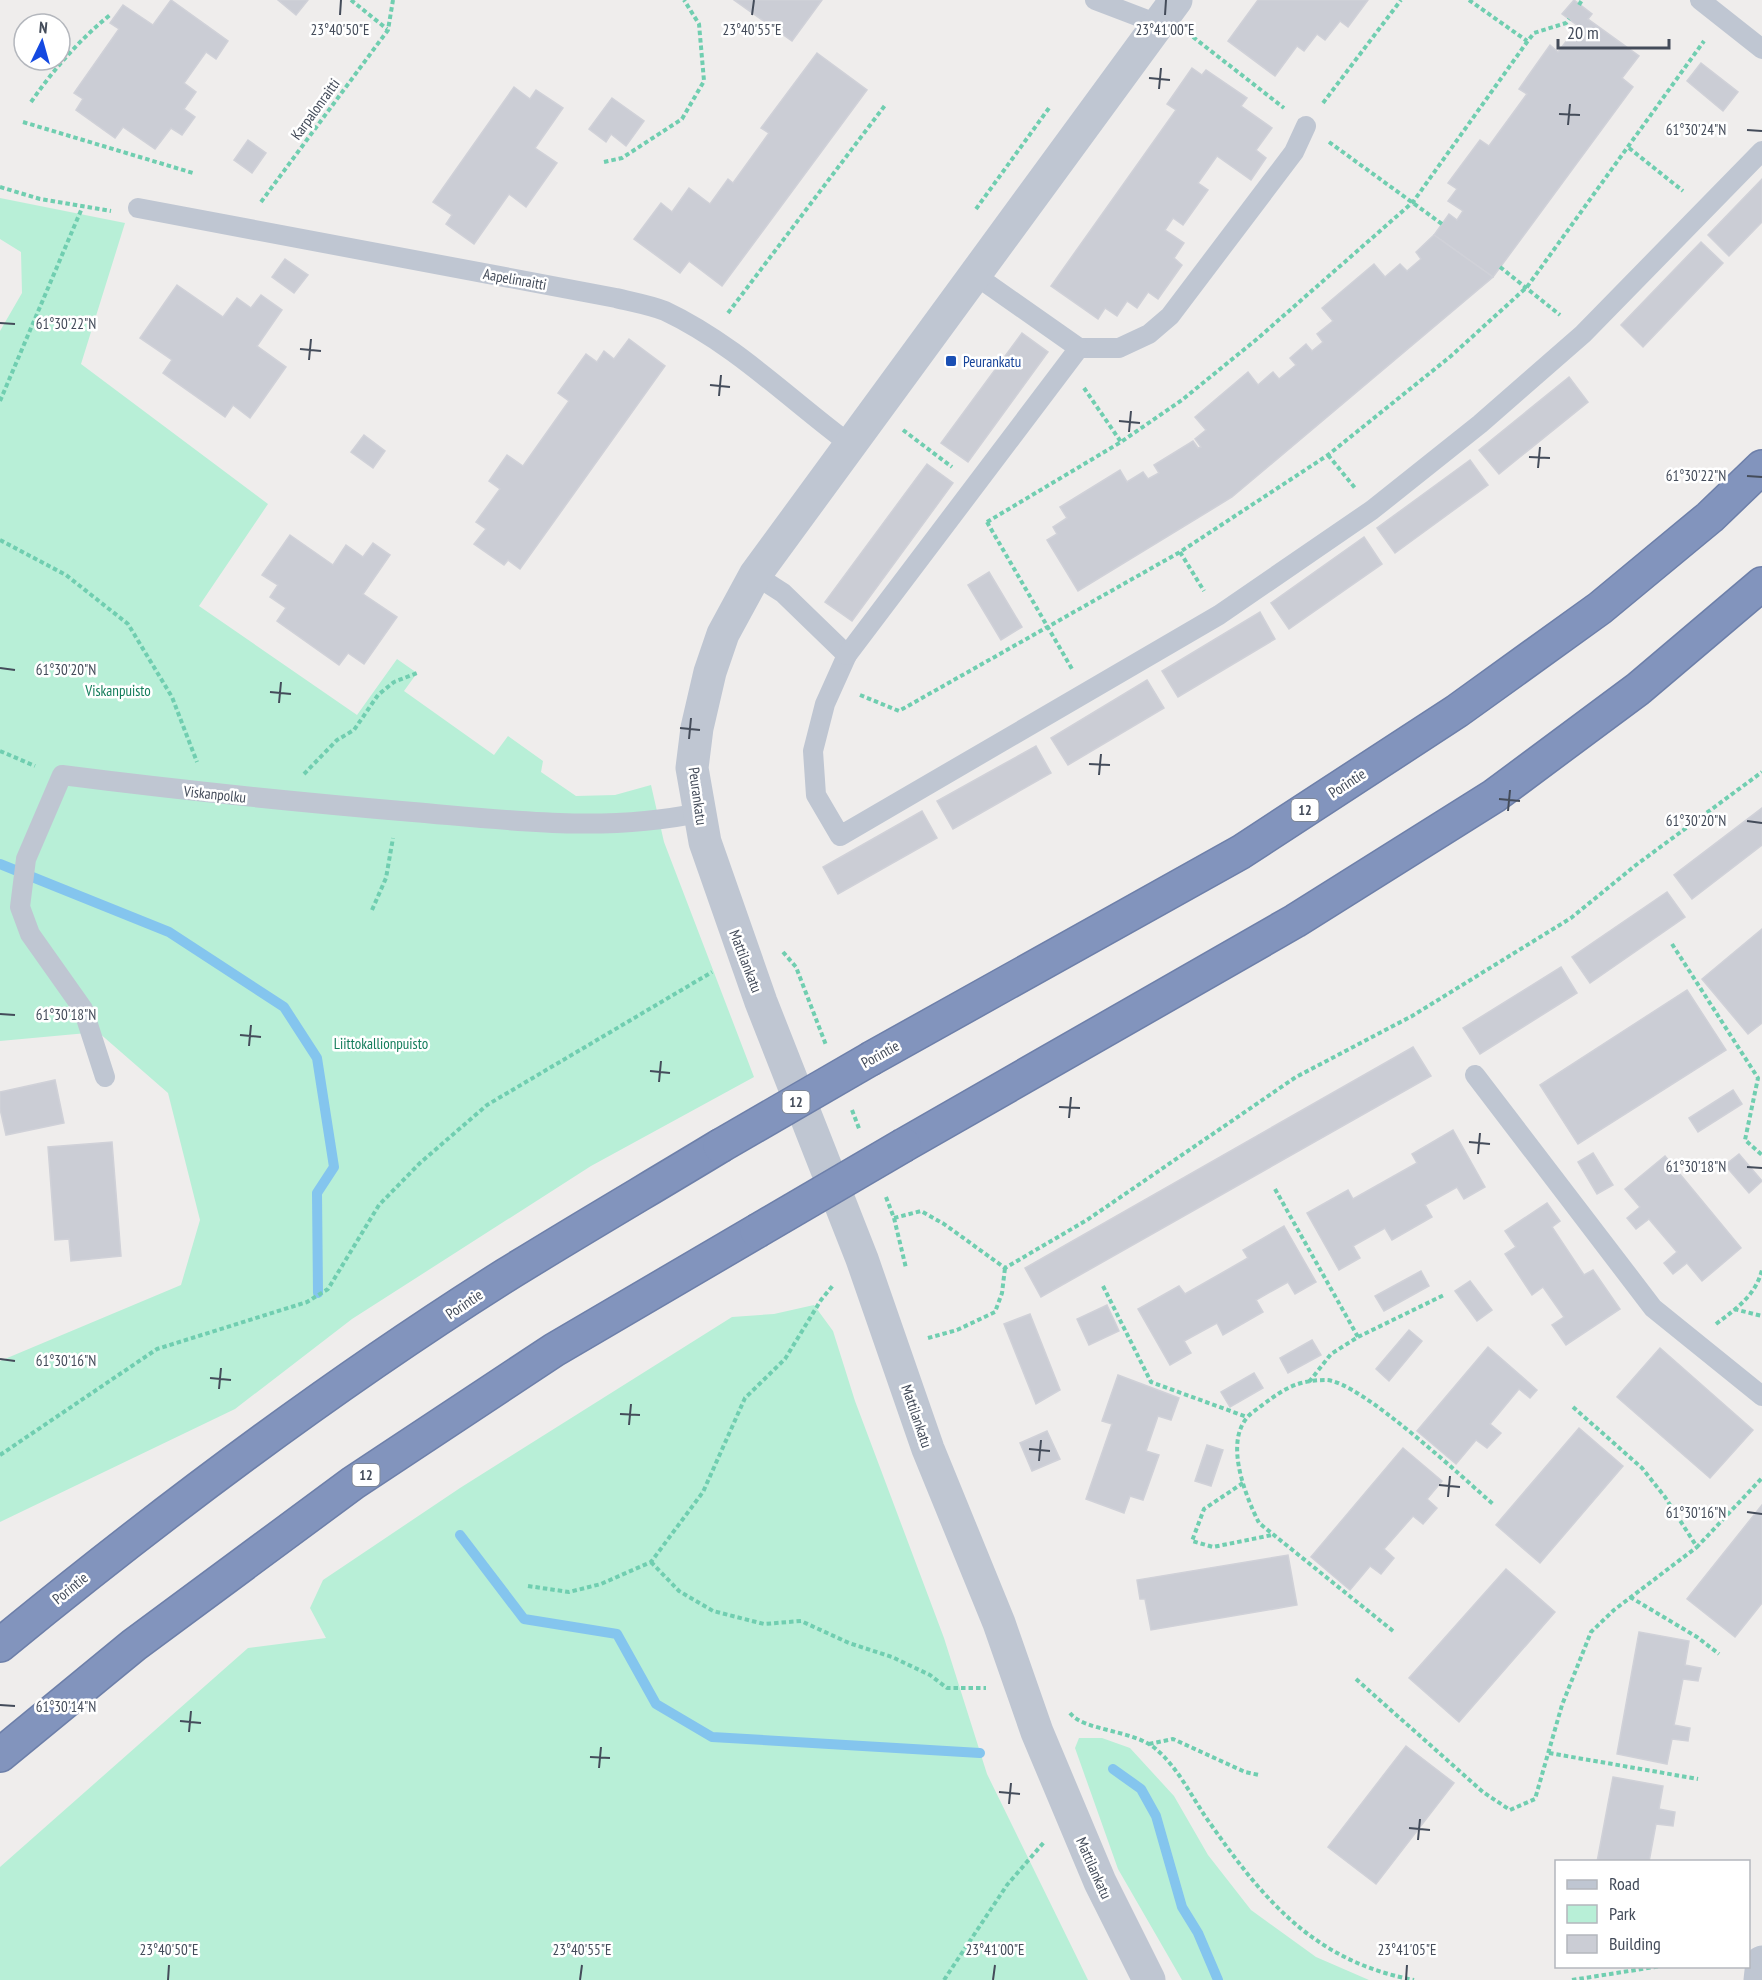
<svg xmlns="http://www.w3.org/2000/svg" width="1762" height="1980" font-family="'PT Sans Narrow',sans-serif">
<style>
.green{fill:#b8efd7}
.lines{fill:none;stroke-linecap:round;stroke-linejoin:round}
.stream{stroke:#84c5ee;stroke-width:10}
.building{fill:#cbcdd5;stroke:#d0d1d8;stroke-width:1.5}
.motorway-casing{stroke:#6d7fa9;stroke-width:36}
.path{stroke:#70ceb0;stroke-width:4;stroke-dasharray:4.5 3;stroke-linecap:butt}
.service{stroke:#bfc6d2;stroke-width:20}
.minor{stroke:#bfc6d2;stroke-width:33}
.tertiary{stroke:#bfc6d2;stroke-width:33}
.motorway{stroke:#8294bd;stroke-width:33}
.motorway-bridge-casing{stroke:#6d7fa9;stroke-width:36;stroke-linecap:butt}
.motorway-bridge{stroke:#8294bd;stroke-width:33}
.ticks{fill:none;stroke:#444c5a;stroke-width:2}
.transit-dot{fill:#1a4fb4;stroke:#fff;stroke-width:2}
.labels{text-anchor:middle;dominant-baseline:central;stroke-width:5;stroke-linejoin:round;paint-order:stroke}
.shield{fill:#fff;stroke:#7c828c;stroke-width:1.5}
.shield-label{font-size:14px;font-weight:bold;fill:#444c5a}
.street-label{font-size:15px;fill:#444c5a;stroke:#fff}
.transit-label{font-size:15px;fill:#164399;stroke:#fff;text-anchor:start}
.park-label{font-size:15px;fill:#147d5b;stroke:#fff}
.ticks-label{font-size:15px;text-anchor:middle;fill:#444c5a;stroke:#fff;stroke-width:5;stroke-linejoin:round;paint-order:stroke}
</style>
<rect width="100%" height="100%" fill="#efedec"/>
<g class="green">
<polygon points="0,198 125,223 81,364 268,504 199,606 357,715 397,659 417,673 404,691 494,755 508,736 543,761 541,772 576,796 615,795 651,785 664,842 754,1077 591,1166 352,1319 235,1409 0,1522 0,1361 181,1285 200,1220 168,1093 98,1032 0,1041 0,331 22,293 21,252 0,239"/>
<polygon points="814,1305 833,1331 855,1401 944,1638 987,1774 1088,1980 0,1980 0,1867 248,1648 326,1638 310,1608 323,1580 460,1488 732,1317 774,1314"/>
<polygon points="1079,1738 1102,1738 1130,1748 1174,1796 1208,1855 1251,1910 1316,1957 1369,1980 1182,1980 1118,1869 1075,1748"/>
</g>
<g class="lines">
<g class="stream">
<polyline points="0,864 169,932 284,1007 317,1058 334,1167 317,1193 318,1293"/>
<polyline points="460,1535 524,1619 617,1634 656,1704 712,1737 980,1753"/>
<polyline points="1113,1769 1141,1789 1156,1816 1182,1907 1198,1933 1218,1980"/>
</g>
</g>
<g class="building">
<polygon points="171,0 228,41 216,59 206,52 184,83 196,92 184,109 195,117 182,135 171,128 155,149 123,127 115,138 76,110 83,99 74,93 119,29 110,23 123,5 153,25"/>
<polygon points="278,0 308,0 296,15"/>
<polygon points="734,0 822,0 792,41"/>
<polygon points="1258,0 1368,0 1348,27 1340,21 1325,40 1317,34 1304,51 1297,46 1275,76 1228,41"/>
<polygon points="1574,0 1592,14 1588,19 1639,56 1622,78 1633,87 1493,277 1434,235 1449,214 1457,220 1463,211 1448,201 1457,189 1448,183 1480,140 1489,146 1527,94 1519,89 1550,45 1558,52 1578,26 1562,14"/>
<polygon points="817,53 867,90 722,286 689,261 680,273 634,239 661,203 672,212 689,188 710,204 728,179 733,183 769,133 761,128"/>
<polygon points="1701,63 1738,92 1723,111 1687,81"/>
<polygon points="1192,68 1202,75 1206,70 1247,98 1241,106 1272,128 1256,150 1266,158 1251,180 1217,156 1198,183 1208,190 1183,225 1173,218 1165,230 1184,243 1174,258 1182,265 1158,299 1148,292 1137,308 1127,301 1117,316 1105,308 1098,319 1051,286 1176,110 1167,104"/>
<polygon points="514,87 530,99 536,90 563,108 535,148 557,163 526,207 509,194 474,244 446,224 452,215 433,202"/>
<polygon points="612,98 644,121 626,146 611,134 606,142 589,129"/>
<polygon points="248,140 266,153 252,173 234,160"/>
<polygon points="1762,179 1762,222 1729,256 1708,235"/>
<polygon points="1434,235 1493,277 1232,497 1078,591 1047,540 1057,534 1053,527 1067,518 1060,507 1120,470 1127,482 1143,472 1148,479 1159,473 1154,465 1193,441 1198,448 1201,447 1195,439 1206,430 1195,417 1248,372 1258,385 1273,372 1279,379 1296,365 1290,358 1306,344 1312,351 1323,342 1317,334 1333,321 1322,308 1374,264 1385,277 1400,264 1407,271 1421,259 1416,252"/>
<polygon points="1701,242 1723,263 1643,347 1621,325"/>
<polygon points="285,259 308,275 294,293 272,277"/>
<polygon points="177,285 223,317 237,298 251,308 261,295 282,310 257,346 286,367 250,418 233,405 225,417 163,373 172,360 140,338"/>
<polygon points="1022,333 1048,352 968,462 941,443"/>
<polygon points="629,339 665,366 520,569 508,560 504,565 474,544 486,529 476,522 500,489 489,481 507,455 523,466 569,401 558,393 586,354 597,362 604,351 614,359"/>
<polygon points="1569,377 1588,402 1499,474 1479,450"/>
<polygon points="364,435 385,451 373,468 351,452"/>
<polygon points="1470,460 1488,485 1395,553 1377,528"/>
<polygon points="927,464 953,483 852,621 825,602"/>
<polygon points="290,535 333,565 346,545 363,557 373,543 390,555 363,594 397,617 364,664 348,653 339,665 277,621 286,608 270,597 278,585 262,575"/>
<polygon points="1364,537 1382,564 1289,629 1271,603"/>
<polygon points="989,572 1022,627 1001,640 968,585"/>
<polygon points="1260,612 1275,639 1178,697 1162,671"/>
<polygon points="1147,680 1164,708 1068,765 1051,738"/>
<polygon points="1036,746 1051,773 953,829 937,801"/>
<polygon points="1762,808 1762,845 1692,899 1674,875"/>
<polygon points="922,811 937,838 838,894 823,867"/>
<polygon points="1667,892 1685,917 1590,983 1572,957"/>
<polygon points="1762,929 1762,1023 1748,1034 1702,979"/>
<polygon points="1561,967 1577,993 1480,1054 1463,1028"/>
<polygon points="1687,990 1726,1050 1578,1144 1540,1085"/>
<polygon points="1413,1047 1431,1076 1041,1297 1025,1268"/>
<polygon points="55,1080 64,1123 6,1135 0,1109 0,1092"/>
<polygon points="1733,1090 1742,1104 1698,1132 1689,1118"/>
<polygon points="1453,1130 1485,1187 1464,1199 1457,1187 1425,1205 1432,1217 1392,1240 1385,1228 1353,1246 1360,1258 1339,1270 1307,1213 1348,1190 1353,1199 1417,1163 1412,1154"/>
<polygon points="112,1142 121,1256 71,1261 69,1239 55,1240 48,1147"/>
<polygon points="1593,1153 1613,1185 1597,1194 1578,1162"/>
<polygon points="1739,1154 1762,1181 1749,1193 1725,1165"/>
<polygon points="1665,1156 1741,1248 1702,1281 1687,1263 1673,1274 1664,1263 1677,1252 1649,1219 1636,1229 1627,1218 1640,1207 1625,1189"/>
<polygon points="1547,1203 1560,1221 1552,1227 1584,1275 1593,1270 1620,1309 1566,1345 1552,1325 1564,1317 1543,1287 1532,1295 1505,1254 1516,1247 1505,1231"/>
<polygon points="1284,1226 1316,1282 1295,1294 1288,1282 1256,1300 1263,1312 1223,1335 1217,1323 1184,1341 1191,1353 1170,1365 1138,1309 1179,1286 1185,1294 1248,1258 1243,1250"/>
<polygon points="1421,1271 1429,1286 1384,1311 1375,1296"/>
<polygon points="1470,1281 1492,1310 1477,1321 1455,1291"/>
<polygon points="1107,1305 1119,1331 1089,1345 1077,1319"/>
<polygon points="1030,1314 1060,1390 1036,1404 1004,1324"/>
<polygon points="1409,1330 1422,1341 1389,1381 1376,1369"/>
<polygon points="1312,1340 1321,1355 1288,1373 1280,1358"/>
<polygon points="1488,1347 1537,1390 1530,1398 1519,1389 1490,1424 1501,1433 1487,1448 1476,1440 1456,1464 1417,1431"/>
<polygon points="1660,1348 1753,1430 1710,1478 1617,1397"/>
<polygon points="1254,1373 1263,1388 1230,1407 1221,1392"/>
<polygon points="1118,1375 1179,1398 1171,1420 1158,1416 1146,1451 1159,1455 1143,1500 1130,1496 1124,1513 1086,1499 1112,1424 1102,1421"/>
<polygon points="1579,1428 1623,1466 1540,1563 1496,1525"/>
<polygon points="1047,1431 1060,1459 1032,1471 1020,1443"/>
<polygon points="1207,1445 1223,1450 1211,1486 1195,1481"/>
<polygon points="1403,1448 1442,1481 1427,1499 1437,1508 1423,1524 1413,1516 1384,1549 1394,1558 1381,1574 1370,1566 1350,1590 1311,1557"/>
<polygon points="1762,1505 1762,1603 1735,1637 1687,1599"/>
<polygon points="1288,1555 1297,1605 1151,1630 1145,1599 1140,1599 1137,1580"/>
<polygon points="1506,1569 1555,1612 1459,1722 1409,1678"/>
<polygon points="1639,1632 1689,1641 1685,1665 1701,1668 1698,1681 1683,1679 1674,1725 1690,1728 1688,1741 1672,1739 1667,1764 1617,1754"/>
<polygon points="1406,1746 1454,1783 1376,1884 1328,1847"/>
<polygon points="1613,1777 1663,1786 1659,1809 1675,1812 1673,1826 1656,1824 1649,1862 1597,1862"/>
</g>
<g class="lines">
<g class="motorway-casing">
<g id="motorway">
<polyline points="872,1058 1241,852 1457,711 1600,608 1710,517 1762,467"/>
<polyline points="904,1145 1295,921 1494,796 1638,689 1762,584"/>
<path d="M 0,1645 C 161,1513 330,1386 506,1275 C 577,1231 649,1189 720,1146"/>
<polyline points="0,1755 134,1645 353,1483 554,1350 757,1231"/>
</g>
</g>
<g class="path">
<polyline points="351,0 387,29"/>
<polyline points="1469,0 1527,41"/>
<polyline points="1579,5 1582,0"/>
<polyline points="1193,37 1284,108"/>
<path d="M 31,102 C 54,69 79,40 110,15"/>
<polyline points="1323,103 1401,0"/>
<polyline points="23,122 193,173"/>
<polyline points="1329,142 1442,224"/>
<polyline points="1629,148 1683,191"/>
<polyline points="604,162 622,158 682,119 704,81 699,24 684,0"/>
<polyline points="0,187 40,199 111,211"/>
<polyline points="261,202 388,30 393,0"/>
<polyline points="976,209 1049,108"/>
<polyline points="1500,267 1560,315"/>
<polyline points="728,313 886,104"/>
<polyline points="1084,388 1121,442"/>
<polyline points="0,401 82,208"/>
<polyline points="903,430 952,467"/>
<polyline points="1328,455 1355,488"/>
<polyline points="987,522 1121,442 1182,400 1257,339 1413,202 1527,42 1534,33 1566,23 1569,19"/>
<polyline points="987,522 1072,669"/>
<polyline points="0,540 66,575 128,624 172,697 197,762"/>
<polyline points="1180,552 1204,591"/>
<polyline points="860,695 899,711 1180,552 1328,455 1451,356 1527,287 1704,41"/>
<polyline points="0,751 35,766"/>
<polyline points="304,774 337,740 354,730 378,695 394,682 417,673"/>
<polyline points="372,910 386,878 393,838"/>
<polyline points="1672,944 1758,1078 1745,1140 1762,1155"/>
<polyline points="783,952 796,967 826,1045"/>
<polyline points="852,1110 860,1131"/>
<polyline points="1275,1189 1358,1337 1331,1354 1309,1382"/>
<polyline points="886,1197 894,1218 906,1268"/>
<polyline points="894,1218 921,1211 944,1224 1005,1268 1087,1220 1296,1077 1412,1016 1571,918 1636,865 1762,772"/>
<polyline points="1103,1286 1151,1382 1247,1417"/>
<polyline points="1734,1309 1762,1316"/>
<path d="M 1716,1324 C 1737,1308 1755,1296 1762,1270"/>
<polyline points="1358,1337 1444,1295"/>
<polyline points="928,1338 957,1330 995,1312 1002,1293 1005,1268"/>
<polyline points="1573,1407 1642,1468 1665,1497 1697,1547 1762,1478"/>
<polyline points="0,1455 157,1349 307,1302 328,1289 379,1205 420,1163 487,1105 712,972"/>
<polyline points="1243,1483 1204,1509 1192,1541 1213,1547 1272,1535"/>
<polyline points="651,1562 679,1591 713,1611 764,1624 801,1621 849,1643 892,1657 930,1675 947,1688 986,1688"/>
<polyline points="528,1586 569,1592 601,1584 651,1562 703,1492 745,1398 785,1359 821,1300 834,1284"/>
<polyline points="1630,1597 1697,1637 1719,1654"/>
<path d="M 1393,1631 L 1259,1523 C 1245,1495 1221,1436 1253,1412 C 1279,1393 1292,1380 1326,1380 C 1360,1381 1464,1479 1494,1505"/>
<polyline points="1356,1679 1483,1792 1510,1810 1535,1799 1562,1705 1591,1632 1614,1610 1697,1547"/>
<path d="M 1070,1713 C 1085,1732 1134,1729 1157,1750 C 1177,1767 1191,1795 1205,1816 C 1261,1897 1312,1961 1414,1980"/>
<polyline points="1149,1744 1173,1739 1245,1772 1259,1775"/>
<polyline points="1549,1753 1698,1779"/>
<polyline points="944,1980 1007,1885 1045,1841"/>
<polyline points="1572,1980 1661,1966"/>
</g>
<g class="service">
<polyline points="1095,0 1158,24"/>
<polyline points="1700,0 1762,49"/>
<path d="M 138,208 L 616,298 C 632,302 650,305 665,311 C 735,344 790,400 851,445"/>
<polyline points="975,275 1079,348 1119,348 1149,334 1170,316 1294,152 1306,126"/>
<polyline points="755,575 783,593 847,655 825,704 813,751 816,795 840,836 1219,615 1372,510 1480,424 1583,334 1762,151"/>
<polyline points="847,655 1079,348"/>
<polyline points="1475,1075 1653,1308 1762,1396"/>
<path d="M 105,1077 L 83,1009 L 30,934 L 20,907 L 26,859 L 62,775 C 179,790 296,802 413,812 C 507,820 605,833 698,813"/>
</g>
<polyline class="minor" points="1760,1980 1762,1962"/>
<polyline class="tertiary" points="1149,1980 1100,1882 1037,1732 999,1623 928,1449 862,1259 761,1002 705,842 692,768 697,728 710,672 723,634 755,575 1176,0"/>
<use href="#motorway" class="motorway"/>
<g class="motorway-bridge-casing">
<g id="motorway-bridge">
<polyline points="720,1146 872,1058"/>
<polyline points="757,1231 904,1145"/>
</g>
</g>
<use href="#motorway-bridge" class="motorway-bridge"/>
</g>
<path class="ticks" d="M 340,15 L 341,0M 752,15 L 754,0M 1165,15 L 1166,0M 1149,78 L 1170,80M 1159,89 L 1161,68M 1559,114 L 1580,115M 1568,125 L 1570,104M 1747,130 L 1762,131M 0,323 L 15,324M 300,349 L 321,351M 309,360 L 311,339M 710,385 L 730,387M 719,396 L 721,375M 1119,421 L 1140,423M 1129,432 L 1131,411M 1529,457 L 1550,458M 1538,468 L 1540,447M 1747,476 L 1762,477M 0,668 L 15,670M 270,692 L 291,694M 279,703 L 281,682M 680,728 L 700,730M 689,739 L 691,718M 1089,764 L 1110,765M 1099,775 L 1101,754M 1499,799 L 1520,801M 1508,811 L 1510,790M 1747,821 L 1762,823M 0,1014 L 15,1015M 240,1035 L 261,1037M 249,1046 L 251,1025M 650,1071 L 670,1073M 659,1082 L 661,1061M 1059,1107 L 1080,1108M 1069,1118 L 1071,1097M 1469,1142 L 1490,1144M 1478,1154 L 1480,1133M 1747,1167 L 1762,1168M 0,1359 L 15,1361M 210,1378 L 231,1380M 219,1389 L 221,1368M 620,1414 L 640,1415M 629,1425 L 631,1404M 1029,1449 L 1050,1451M 1039,1461 L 1041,1440M 1439,1485 L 1460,1487M 1448,1497 L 1450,1476M 1747,1512 L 1762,1514M 0,1705 L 15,1706M 180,1721 L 201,1723M 189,1732 L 191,1711M 590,1757 L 610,1758M 599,1768 L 601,1747M 999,1792 L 1020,1794M 1009,1804 L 1011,1783M 1409,1828 L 1430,1830M 1418,1840 L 1420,1819M 168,1980 L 169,1965M 580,1980 L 582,1965M 993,1980 L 995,1965M 1406,1980 L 1407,1965"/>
<rect class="transit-dot" x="945" y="355" width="12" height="12" rx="3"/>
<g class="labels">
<g class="shield">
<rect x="1291.5" y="799" width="27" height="22" rx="4.5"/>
<rect x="782.5" y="1091" width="27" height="22" rx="4.5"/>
<rect x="352.5" y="1464" width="27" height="22" rx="4.5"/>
</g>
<g class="shield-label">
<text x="1305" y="810">12</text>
<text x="796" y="1102">12</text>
<text x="366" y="1475">12</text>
</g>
<g class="street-label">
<text transform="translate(315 109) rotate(-54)">Karpalonraitti</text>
<text transform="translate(515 279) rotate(10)">Aapelinraitti</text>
<text transform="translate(1347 783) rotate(-33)">Porintie</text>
<text transform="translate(215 794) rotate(6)">Viskanpolku</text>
<text transform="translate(698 796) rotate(82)">Peurankatu</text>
<text transform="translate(746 961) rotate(69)">Mattilankatu</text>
<text transform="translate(880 1054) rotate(-29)">Porintie</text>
<text transform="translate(464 1304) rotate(-34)">Porintie</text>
<text transform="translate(917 1416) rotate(71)">Mattilankatu</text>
<text transform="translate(70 1588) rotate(-39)">Porintie</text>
<text transform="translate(1094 1868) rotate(66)">Mattilankatu</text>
</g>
<g class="transit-label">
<text x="963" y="361">Peurankatu</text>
</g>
<g class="park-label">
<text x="118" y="690">Viskanpuisto</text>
<text x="381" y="1043">Liittokallionpuisto</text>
</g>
</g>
<g class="ticks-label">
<text x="340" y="35">23°40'50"E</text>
<text x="752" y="35">23°40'55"E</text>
<text x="1165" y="35">23°41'00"E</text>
<text x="1696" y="135">61°30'24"N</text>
<text x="66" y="329">61°30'22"N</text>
<text x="1696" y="481">61°30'22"N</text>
<text x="66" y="675">61°30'20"N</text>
<text x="1696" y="826">61°30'20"N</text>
<text x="66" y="1020">61°30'18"N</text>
<text x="1696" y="1172">61°30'18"N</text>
<text x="66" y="1366">61°30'16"N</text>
<text x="1696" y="1518">61°30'16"N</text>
<text x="66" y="1712">61°30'14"N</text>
<text x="169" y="1955">23°40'50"E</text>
<text x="582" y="1955">23°40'55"E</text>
<text x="995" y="1955">23°41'00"E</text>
<text x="1407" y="1955">23°41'05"E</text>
</g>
<rect x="1555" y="1860" width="195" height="108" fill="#ffffff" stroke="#b4b7bd" stroke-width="1.5"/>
<rect x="1567" y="1880" width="30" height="9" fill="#bfc6d2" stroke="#b4b7bd" stroke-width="1.5"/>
<text x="1609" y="1890" font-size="18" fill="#444c5a">Road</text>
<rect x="1567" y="1905" width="30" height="18" fill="#b8efd7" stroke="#b4b7bd" stroke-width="1.5"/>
<text x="1609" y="1920" font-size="18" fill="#444c5a">Park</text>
<rect x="1567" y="1935" width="30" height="18" fill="#cbcdd5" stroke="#b4b7bd" stroke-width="1.5"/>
<text x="1609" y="1950" font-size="18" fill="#444c5a">Building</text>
<g transform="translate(42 42) rotate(5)"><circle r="28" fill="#ffffff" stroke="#b4b7bd" stroke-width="1.5"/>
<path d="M0-4.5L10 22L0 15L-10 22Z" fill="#1449e1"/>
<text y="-9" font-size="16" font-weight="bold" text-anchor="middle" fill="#444c5a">N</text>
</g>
<path d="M1558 39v9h111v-9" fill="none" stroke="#444c5a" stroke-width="3"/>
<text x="1567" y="39" font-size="18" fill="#444c5a" stroke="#ffffff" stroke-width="4.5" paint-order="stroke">20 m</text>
</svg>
